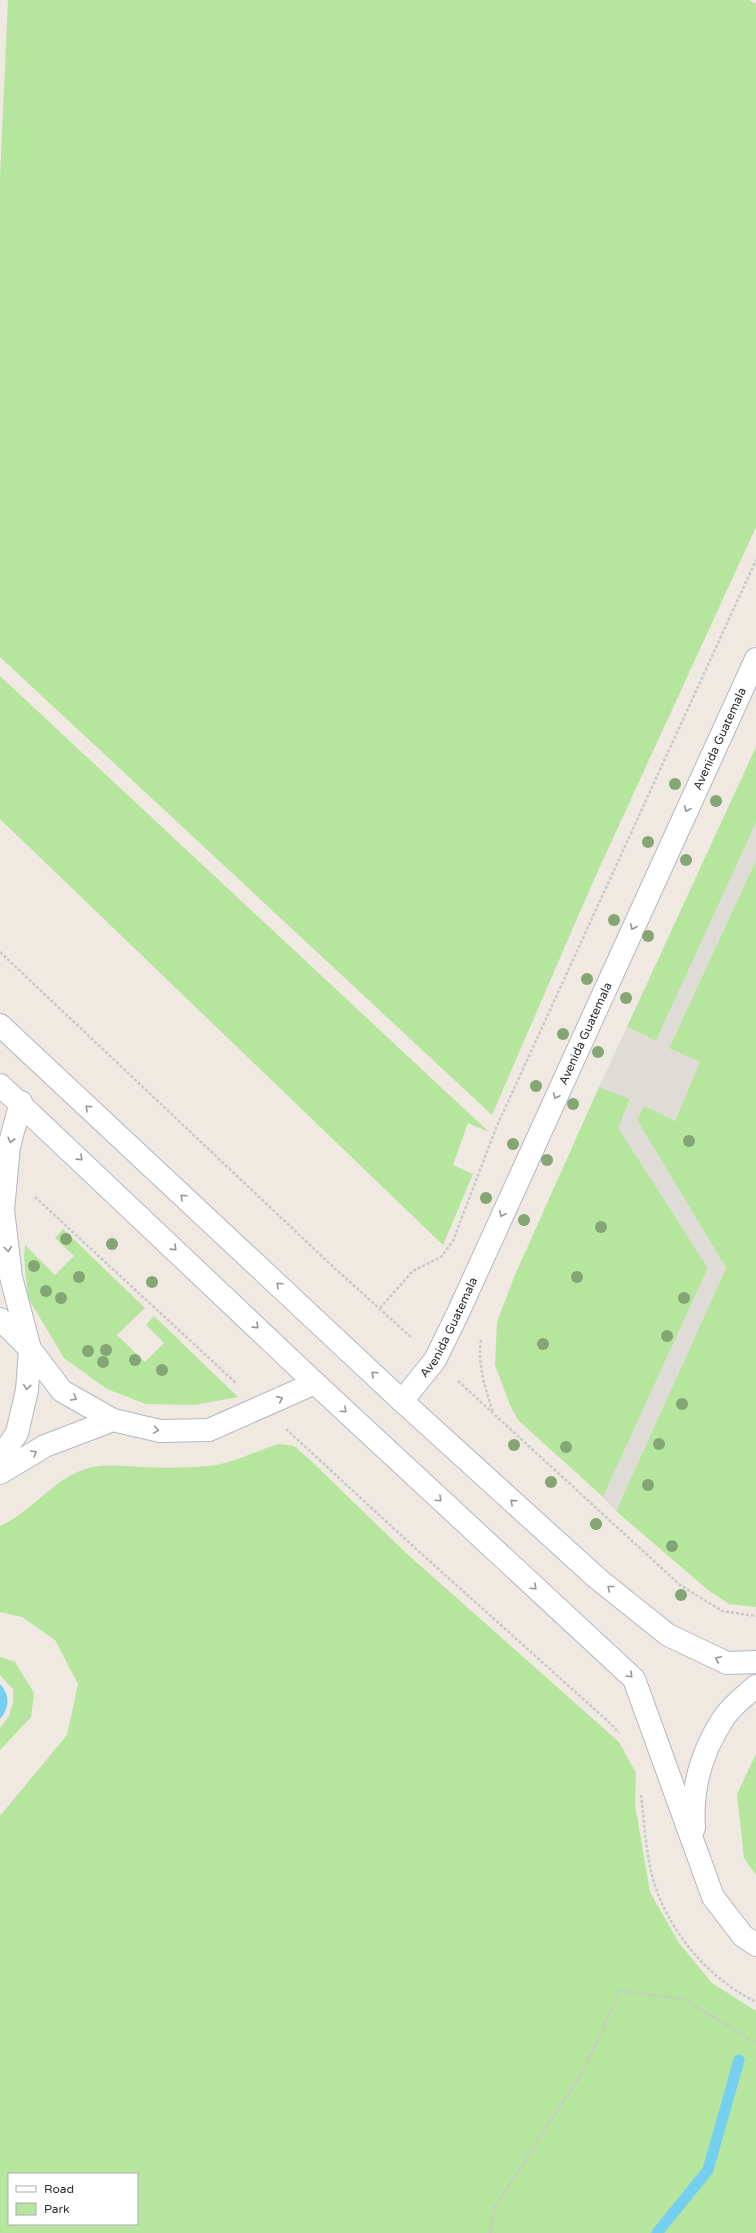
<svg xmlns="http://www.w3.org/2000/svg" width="756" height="2233" font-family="'Varela Round',sans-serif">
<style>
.green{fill:#b6e59e;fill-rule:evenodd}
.plaza{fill:#dfdcd8}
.water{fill:#75cff0}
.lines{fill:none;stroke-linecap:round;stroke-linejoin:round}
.stream{stroke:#75cff0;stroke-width:11}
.minor-casing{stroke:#b4b7c1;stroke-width:24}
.secondary-casing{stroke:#b4b7c1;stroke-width:24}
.path{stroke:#c9c9c9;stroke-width:2.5;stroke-dasharray:3 2;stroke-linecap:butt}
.minor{stroke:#fff;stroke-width:22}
.secondary{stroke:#fff;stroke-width:22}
.tree{fill:#84a574}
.oneway{stroke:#969696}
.labels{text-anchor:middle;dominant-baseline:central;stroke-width:3;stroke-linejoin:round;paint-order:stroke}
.street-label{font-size:12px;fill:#2e2e2e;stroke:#fff}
</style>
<rect width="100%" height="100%" fill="#efe9e1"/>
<g class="green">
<polygon points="8,0 749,0 756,4 756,527 592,884 492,1115 0,657 0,178"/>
<polygon points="0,676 489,1132 468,1123 453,1165 473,1174 443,1245 0,819"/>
<polygon points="756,747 756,823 656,1041 627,1027"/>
<polygon points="756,860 756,1607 729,1604 708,1590 616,1511 726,1268 637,1120 644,1105 676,1121 669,1048"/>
<polygon points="599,1087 630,1099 619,1128 708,1268 603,1497 518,1420 510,1405 495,1365 497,1322 515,1275"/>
<polygon points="63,1229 145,1308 117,1335 145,1362 164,1343 146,1325 154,1316 238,1397 194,1405 146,1404 107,1389 64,1358 28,1298 24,1257 25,1245 55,1275 74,1256 55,1238"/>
<path d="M 280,1444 L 294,1446 L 308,1458 L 405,1552 L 619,1742 L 636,1773 L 635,1805 L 650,1892 L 679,1943 L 712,1983 L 756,2011 L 756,2233 L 0,2233 L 0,1816 L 67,1735 L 78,1684 L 55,1640 L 22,1617 L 0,1612 L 0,1526 C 30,1513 50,1483 80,1471 C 100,1463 120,1466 141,1467 C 163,1468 185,1468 208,1466 C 234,1464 256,1450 280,1444 ZM 9,2174 L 137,2174 L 137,2224 L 9,2224 Z"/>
<polygon points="0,1657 15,1662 34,1693 31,1717 0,1750 0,1728 9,1716 13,1703 13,1689 0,1675"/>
<polygon points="756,1754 756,1875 744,1858 737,1794"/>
</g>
<polygon class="plaza" points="756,823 756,860 669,1048 700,1062 675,1121 644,1106 637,1120 726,1268 616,1511 603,1497 708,1268 618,1128 630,1099 599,1087 627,1027 656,1041"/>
<path class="water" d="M 0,1684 C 10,1694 10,1708 0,1719 Z"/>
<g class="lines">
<polyline class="stream" points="657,2233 708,2170 739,2060"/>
<g class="minor-casing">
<g id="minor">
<polyline points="0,1215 3,1210 9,1146 21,1102"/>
<polyline points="0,1319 30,1349 62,1391 113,1420"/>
<path id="s1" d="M 402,1401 L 435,1360 L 458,1313 L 756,659"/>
<polyline points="0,1458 17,1433 27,1390 30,1349 11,1277 3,1210"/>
<polyline points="0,1473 45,1446 113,1420 160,1431 209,1430 315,1383"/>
</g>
</g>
<g class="secondary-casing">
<g id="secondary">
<polyline points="0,1025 402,1401 598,1579 668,1635 727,1663 756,1662"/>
<polyline points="0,1085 315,1383 634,1679 713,1897 743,1936 756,1945"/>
<path d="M 694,1828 C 691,1787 702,1750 725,1716 C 733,1705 746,1695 756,1686"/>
</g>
</g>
<g class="path">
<polyline points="0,952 329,1263 412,1338"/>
<polyline points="35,1197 237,1384"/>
<polyline points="380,1308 413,1271 441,1257 453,1241 496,1128 756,560"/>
<path d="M 481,1340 C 477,1366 486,1389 493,1413"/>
<polyline points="458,1381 680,1585 722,1611 756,1616"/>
<polyline points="286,1429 414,1547 611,1724 619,1733"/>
<path d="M 641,1795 C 645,1827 646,1864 658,1894 C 676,1940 712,1980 756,2002"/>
<polyline points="490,2233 495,2207 585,2068 620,1991 684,1999 756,2043"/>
</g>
<use href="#minor" class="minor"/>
<use href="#secondary" class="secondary"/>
</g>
<g class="tree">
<circle cx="675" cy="784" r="6"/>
<circle cx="716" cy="801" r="6"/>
<circle cx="648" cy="842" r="6"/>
<circle cx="686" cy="860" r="6"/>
<circle cx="614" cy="920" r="6"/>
<circle cx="648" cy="936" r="6"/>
<circle cx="587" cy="979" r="6"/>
<circle cx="626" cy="998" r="6"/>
<circle cx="563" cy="1034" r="6"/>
<circle cx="598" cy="1052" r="6"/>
<circle cx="536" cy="1086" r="6"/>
<circle cx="573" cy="1104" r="6"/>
<circle cx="689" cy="1141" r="6"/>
<circle cx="513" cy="1144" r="6"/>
<circle cx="547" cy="1160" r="6"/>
<circle cx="486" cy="1198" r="6"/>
<circle cx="524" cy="1220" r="6"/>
<circle cx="601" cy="1227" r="6"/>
<circle cx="66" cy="1239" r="6"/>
<circle cx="112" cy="1244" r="6"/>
<circle cx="34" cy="1266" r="6"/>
<circle cx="79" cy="1277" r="6"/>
<circle cx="577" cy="1277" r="6"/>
<circle cx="152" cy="1282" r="6"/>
<circle cx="46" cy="1291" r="6"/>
<circle cx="61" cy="1298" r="6"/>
<circle cx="684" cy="1298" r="6"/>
<circle cx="667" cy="1336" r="6"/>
<circle cx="543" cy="1344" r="6"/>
<circle cx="106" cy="1350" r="6"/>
<circle cx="88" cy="1351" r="6"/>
<circle cx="135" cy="1360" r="6"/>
<circle cx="103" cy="1362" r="6"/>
<circle cx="162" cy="1370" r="6"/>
<circle cx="682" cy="1404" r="6"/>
<circle cx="659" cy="1444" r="6"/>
<circle cx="514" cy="1445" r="6"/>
<circle cx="566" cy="1447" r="6"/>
<circle cx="551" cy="1482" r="6"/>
<circle cx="648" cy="1485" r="6"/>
<circle cx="596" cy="1524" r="6"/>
<circle cx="672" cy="1546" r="6"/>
<circle cx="681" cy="1595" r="6"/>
</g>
<defs><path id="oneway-chevron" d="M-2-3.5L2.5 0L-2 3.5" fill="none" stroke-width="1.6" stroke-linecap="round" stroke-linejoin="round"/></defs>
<g class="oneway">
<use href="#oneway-chevron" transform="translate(687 809) rotate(115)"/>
<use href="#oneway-chevron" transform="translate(633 927) rotate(115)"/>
<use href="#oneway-chevron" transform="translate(556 1096) rotate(115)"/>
<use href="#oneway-chevron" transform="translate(88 1108) rotate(-137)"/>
<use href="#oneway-chevron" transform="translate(11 1140) rotate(104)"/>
<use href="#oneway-chevron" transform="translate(80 1158) rotate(44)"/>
<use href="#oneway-chevron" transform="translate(183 1197) rotate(-137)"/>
<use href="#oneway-chevron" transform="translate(502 1214) rotate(115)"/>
<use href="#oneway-chevron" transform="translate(174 1248) rotate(44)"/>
<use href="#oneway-chevron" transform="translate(8 1249) rotate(83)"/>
<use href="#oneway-chevron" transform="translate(279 1285) rotate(-137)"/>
<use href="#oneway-chevron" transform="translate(256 1326) rotate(44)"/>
<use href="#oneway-chevron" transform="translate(374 1374) rotate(-137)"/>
<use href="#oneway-chevron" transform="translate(27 1387) rotate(96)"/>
<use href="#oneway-chevron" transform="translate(74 1398) rotate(30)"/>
<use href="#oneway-chevron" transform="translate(280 1399) rotate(-24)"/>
<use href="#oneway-chevron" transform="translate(344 1410) rotate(43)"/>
<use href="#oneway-chevron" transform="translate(156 1430) rotate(10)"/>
<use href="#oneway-chevron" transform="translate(34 1453) rotate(-30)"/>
<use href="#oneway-chevron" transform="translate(439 1499) rotate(43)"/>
<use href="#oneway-chevron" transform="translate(513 1502) rotate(-138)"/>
<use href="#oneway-chevron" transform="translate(534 1587) rotate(43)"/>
<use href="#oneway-chevron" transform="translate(610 1588) rotate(-141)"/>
<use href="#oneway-chevron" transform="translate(718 1659) rotate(-155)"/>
<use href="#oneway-chevron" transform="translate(630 1675) rotate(45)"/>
</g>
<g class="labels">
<g class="street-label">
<text stroke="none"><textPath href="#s1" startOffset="736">Avenida Guatemala</textPath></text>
<text stroke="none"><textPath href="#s1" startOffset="412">Avenida Guatemala</textPath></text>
<text stroke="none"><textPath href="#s1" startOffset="88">Avenida Guatemala</textPath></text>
</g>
</g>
<rect x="8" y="2173" width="130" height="52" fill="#ffffff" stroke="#ababab"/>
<rect x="16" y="2186" width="20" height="6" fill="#ffffff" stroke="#ababab"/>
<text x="44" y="2193" font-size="12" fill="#2e2e2e">Road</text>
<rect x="16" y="2203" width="20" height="12" fill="#b6e59e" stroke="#ababab"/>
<text x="44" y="2213" font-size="12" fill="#2e2e2e">Park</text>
</svg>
